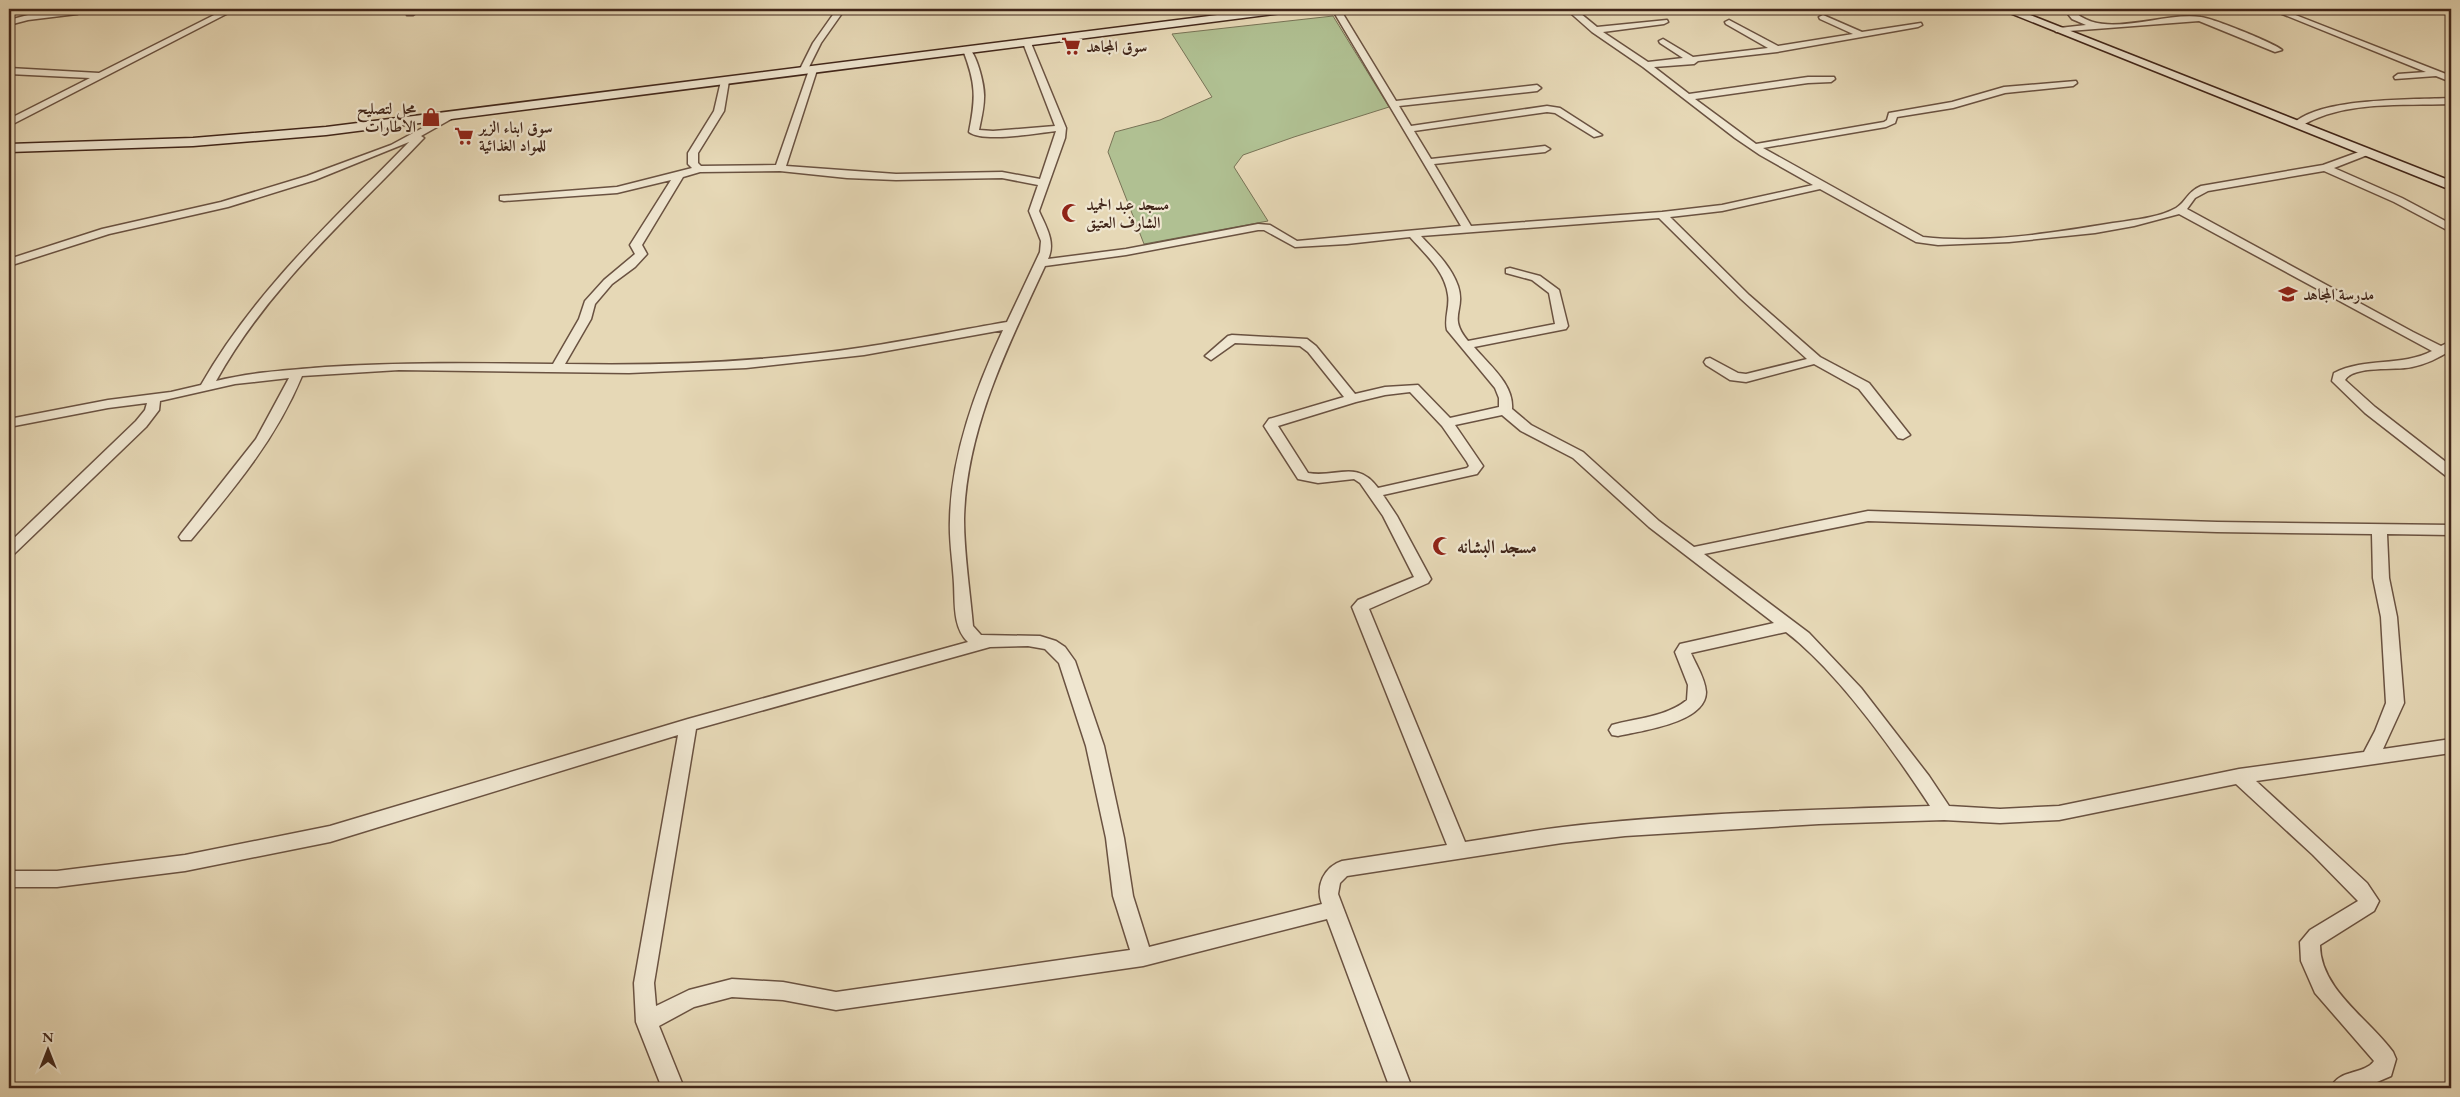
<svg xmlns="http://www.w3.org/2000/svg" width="2460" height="1097" font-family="'EB Garamond',Amiri,serif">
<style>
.green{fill:#b0c092;stroke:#787356}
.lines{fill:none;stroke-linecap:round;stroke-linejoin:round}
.street-casing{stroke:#6a5241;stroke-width:3}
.secondary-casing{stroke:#41261a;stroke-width:3}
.street{fill:#efe6d0;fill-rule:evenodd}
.secondary{fill:#efe6d0;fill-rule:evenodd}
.labels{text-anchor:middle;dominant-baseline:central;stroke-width:4.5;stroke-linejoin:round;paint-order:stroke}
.far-poi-label{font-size:16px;font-weight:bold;fill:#41261a;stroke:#efe6d0;text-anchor:start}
.poi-label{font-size:19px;font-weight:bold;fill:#41261a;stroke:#efe6d0;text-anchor:start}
</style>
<rect width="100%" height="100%" fill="#e6d8b6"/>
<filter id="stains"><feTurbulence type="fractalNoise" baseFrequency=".004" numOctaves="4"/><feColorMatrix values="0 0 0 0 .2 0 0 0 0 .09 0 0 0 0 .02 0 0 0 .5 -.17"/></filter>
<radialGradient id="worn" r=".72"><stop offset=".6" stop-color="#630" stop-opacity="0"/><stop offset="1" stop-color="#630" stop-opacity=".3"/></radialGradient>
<polygon class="green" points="1333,16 1389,107 1294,137 1243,155 1234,167 1268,221 1144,244 1108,152 1115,132 1160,120 1212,97 1172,34"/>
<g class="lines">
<g class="street-casing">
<g id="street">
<polygon points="79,9 91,9 77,14 28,20 9,25 9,20 28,15"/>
<polygon points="226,9 236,9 9,126 9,119 90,78 9,74 9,68 99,73"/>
<polygon points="412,9 422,9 413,15 407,15 407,11"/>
<polygon points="837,9 845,9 821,43 806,73 800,73 799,71 813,43"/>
<polygon points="1216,9 1225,9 1236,16 1229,18"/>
<path d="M 1332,9 L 1340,9 L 1396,101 L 1537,85 L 1541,88 L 1537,91 L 1399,106 L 1411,126 L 1547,106 L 1560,108 L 1602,135 L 1594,137 L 1555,113 L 1547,112 L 1414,131 L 1431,159 L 1545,146 L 1550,149 L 1545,152 L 1434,164 L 1471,226 L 1662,212 L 1722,205 L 1813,185 L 1760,155 L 1735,138 L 1643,67 L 1592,32 L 1566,9 L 1575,9 L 1597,27 L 1667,20 L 1668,22 L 1664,24 L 1603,32 L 1648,62 L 1683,58 L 1660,43 L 1659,41 L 1663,39 L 1693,57 L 1768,48 L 1726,24 L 1725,22 L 1729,20 L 1778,46 L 1853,34 L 1820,19 L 1819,17 L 1823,15 L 1862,32 L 1921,23 L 1922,25 L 1918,27 L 1777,52 L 1698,61 L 1694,64 L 1654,67 L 1689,94 L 1808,77 L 1834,77 L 1835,79 L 1831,82 L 1808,83 L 1695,99 L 1756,144 L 1884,122 L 1887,120 L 1889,113 L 1952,102 L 2004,87 L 2076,81 L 2077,83 L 2073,86 L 2005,93 L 1953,108 L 1897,117 L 1895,123 L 1886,127 L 1763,148 L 1923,237 C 1985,244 2052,233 2113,223 C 2133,220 2158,218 2176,208 C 2186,202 2187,192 2201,186 L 2323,165 L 2367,149 L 2372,152 L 2370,154 L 2334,168 L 2402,198 L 2451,224 L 2451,231 L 2447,230 L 2394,202 L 2324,171 L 2208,191 L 2195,198 L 2187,209 L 2413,332 L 2441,346 L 2451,341 L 2451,350 C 2439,358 2426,364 2412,367 C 2395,371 2354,365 2345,380 L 2375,407 L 2451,466 L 2451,477 L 2446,476 L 2365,413 L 2332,381 L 2334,373 C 2366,357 2401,367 2432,351 L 2179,214 L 2134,226 L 2095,233 L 2009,242 L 1938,245 L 1916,242 L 1820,189 L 1722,211 L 1670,217 L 1749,295 L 1820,357 L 1869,383 L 1910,435 L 1903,439 L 1898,438 L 1859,389 L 1814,364 L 1746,382 L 1730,380 L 1706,365 L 1704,362 L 1706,359 L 1710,358 L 1738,373 L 1746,374 L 1807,359 L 1741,299 L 1659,218 L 1421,236 C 1435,251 1451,266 1458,286 C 1466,311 1447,316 1468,341 L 1555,324 L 1549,293 L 1532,280 L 1506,273 L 1506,269 L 1510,268 L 1540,276 L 1559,290 L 1568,326 L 1566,329 L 1474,347 C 1489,365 1514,384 1512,409 L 1531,425 L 1583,452 L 1659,521 L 1694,547 L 1868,511 L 2217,522 L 2451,525 L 2451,535 L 2387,534 L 2389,578 L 2397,617 L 2404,703 L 2383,749 L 2451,739 L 2451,753 L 2256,781 L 2367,883 L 2379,901 L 2374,911 L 2320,945 C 2320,989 2369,1019 2393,1052 L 2396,1059 L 2391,1076 L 2363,1088 L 2331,1088 C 2338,1069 2364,1075 2374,1061 L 2315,993 L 2301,961 L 2300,942 L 2310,930 L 2358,901 L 2313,855 L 2236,784 L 2059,820 L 2000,823 L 1944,820 L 1819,824 L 1625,836 L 1562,843 L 1347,876 L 1340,883 L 1338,894 L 1412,1088 L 1390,1088 L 1327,919 L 1143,966 L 836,1010 L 783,1000 L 732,997 L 694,1007 L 659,1026 L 684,1088 L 662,1088 L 636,1022 L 634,983 L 678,735 L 330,842 L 185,871 L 57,887 L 9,887 L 9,871 L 57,871 L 185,855 L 330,826 L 688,719 L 968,642 C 953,628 955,604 954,584 C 953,563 949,541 950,520 C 951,455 976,388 1003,330 L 864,355 L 746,368 L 629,373 L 399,370 L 302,376 C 276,439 234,489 191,540 L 181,540 L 179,537 L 181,534 L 256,439 L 289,378 L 235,384 L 160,401 L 159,410 L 146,427 L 14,554 L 9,556 L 9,543 L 136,421 L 145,410 L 147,403 L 108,408 L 9,427 L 9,419 L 108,400 L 171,392 L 201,385 C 255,290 334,219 409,142 L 315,180 L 228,207 L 109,234 L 9,266 L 9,259 L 102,229 L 221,202 L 307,176 L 391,145 L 450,113 L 455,116 L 453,118 L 421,136 L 424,138 L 422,140 C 349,217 268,287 216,381 C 252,372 289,370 325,367 C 401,362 477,363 553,364 L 579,319 L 585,301 L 604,280 L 635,254 L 630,245 L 671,180 L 617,193 L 504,201 L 500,200 L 500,196 L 617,187 L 692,168 L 688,164 L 688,153 L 714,111 L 721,81 L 725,78 L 729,81 L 724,111 L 698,153 L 698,163 L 701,166 L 776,165 L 809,70 L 813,67 L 817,70 L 786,166 L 896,174 L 1002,172 L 1040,179 L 1056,131 C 1038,133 983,143 969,132 C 976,97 976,84 963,50 L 967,47 C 977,52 985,87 984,98 C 984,108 981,120 979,130 L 993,131 L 1055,126 L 1023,43 L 1027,40 L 1031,43 L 1066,128 L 1065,138 L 1039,211 C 1046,227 1056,242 1048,259 L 1126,249 L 1258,224 L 1270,225 L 1297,241 L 1461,226 ZM 780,171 L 847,178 L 896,180 L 1002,178 L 1038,185 L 1029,211 L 1041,241 L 1040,252 L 1007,322 C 960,330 912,340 865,347 C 766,362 665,366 565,364 L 591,319 L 595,304 L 612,284 L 635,267 L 647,254 L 642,245 L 683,177 L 700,172 ZM 1258,230 L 1264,230 L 1295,247 L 1347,244 L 1410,237 C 1425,254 1445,271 1448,295 C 1450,307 1444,318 1447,330 L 1495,388 L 1499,398 L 1499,407 L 1450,418 L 1418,385 L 1385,387 L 1355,394 L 1316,346 L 1307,339 L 1232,335 L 1228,336 L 1205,356 L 1211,360 L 1235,343 L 1300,346 L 1308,352 L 1344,397 L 1269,419 L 1264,426 L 1298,479 L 1318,483 L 1354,479 L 1360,483 L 1383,516 L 1414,577 L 1358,600 L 1352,607 L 1447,845 L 1342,861 C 1324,867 1315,886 1322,904 L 1149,947 L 1133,896 L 1124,838 L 1104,746 L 1075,661 L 1065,647 L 1056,641 L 1040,636 L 981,635 L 973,626 C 970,591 964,554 964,519 C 966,429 1008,346 1045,266 L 1126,255 ZM 1410,392 L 1442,426 L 1467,462 L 1469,466 L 1467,468 L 1378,488 C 1357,459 1337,478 1308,473 L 1278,426 L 1356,402 L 1385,395 ZM 1502,415 L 1521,431 L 1573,458 L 1649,527 L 1774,623 L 1680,644 L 1675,652 L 1688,685 L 1687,700 C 1666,717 1637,718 1612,725 L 1609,730 L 1612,735 L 1618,736 C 1640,731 1706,723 1706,692 C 1705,678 1696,665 1691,653 L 1786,632 C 1837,671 1894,751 1930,806 C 1808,810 1684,813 1563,827 C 1530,831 1498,837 1465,842 L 1369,609 L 1428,583 L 1431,579 L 1397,516 L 1383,495 L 1477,474 L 1483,466 L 1455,425 ZM 1868,521 L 2217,532 L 2372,534 L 2373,578 L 2381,617 L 2386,703 L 2375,731 L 2364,752 L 2239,769 L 2059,806 L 2000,809 L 1949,806 L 1929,776 L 1861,688 L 1809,633 L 1704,554 ZM 1028,646 L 1045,649 L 1059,663 L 1086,746 L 1106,838 L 1113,896 L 1130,950 L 836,992 L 783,982 L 732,979 L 689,990 L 656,1006 L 654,983 L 696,729 L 990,647 Z"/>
<path d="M 2064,9 L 2072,9 C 2101,42 2162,11 2201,17 C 2212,18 2274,43 2282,50 L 2275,52 L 2199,21 L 2056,32 L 2055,30 L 2059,28 L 2086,25 L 2072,19 Z"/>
<polygon points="2270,9 2280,9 2451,76 2451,82 2436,76 2395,79 2394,77 2398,74 2426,72"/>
<path d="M 2451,98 L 2451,104 C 2402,106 2345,100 2301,126 L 2293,124 C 2320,97 2413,100 2451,98 Z"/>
</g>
</g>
<g class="secondary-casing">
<g id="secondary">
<polygon points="1265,9 1296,9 1290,12 326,135 193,146 9,152 9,144 193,138 326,127"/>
<polygon points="2000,9 2015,9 2451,181 2451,190"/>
</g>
</g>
<use href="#street" class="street"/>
<use href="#secondary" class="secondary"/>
</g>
<defs>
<g id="supermarket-bare" transform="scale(1.5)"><path d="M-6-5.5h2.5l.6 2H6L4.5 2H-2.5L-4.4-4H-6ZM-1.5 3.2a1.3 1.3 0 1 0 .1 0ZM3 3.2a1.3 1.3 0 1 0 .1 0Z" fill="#8f2418" stroke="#efe6d0" stroke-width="2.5" paint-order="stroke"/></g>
<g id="shop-bare" transform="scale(1.5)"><path d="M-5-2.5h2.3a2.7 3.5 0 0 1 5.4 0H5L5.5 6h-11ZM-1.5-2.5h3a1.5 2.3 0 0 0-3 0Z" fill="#8f2418" stroke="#efe6d0" stroke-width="2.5" paint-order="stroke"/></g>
<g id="mosque-bare" transform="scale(1.5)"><path d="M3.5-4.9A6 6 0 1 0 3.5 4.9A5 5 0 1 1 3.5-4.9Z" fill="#8f2418" stroke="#efe6d0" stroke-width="2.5" paint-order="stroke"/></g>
<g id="school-bare" transform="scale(1.5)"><path d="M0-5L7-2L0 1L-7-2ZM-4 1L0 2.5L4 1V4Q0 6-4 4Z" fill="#8f2418" stroke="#efe6d0" stroke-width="2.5" paint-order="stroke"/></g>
</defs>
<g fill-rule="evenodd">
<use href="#supermarket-bare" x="1071" y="46"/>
<use href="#shop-bare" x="431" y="117"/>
<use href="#supermarket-bare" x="464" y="136"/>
<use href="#mosque-bare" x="1071" y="213"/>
<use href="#school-bare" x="2288" y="294"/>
<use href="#mosque-bare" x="1442" y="546"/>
</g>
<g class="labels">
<g class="far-poi-label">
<text x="1086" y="46">سوق المجاهد</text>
<text x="416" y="108" text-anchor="end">محل لتصليح<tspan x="416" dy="18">الاطارات</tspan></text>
<text x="479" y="127">سوق ابناء الزير<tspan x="479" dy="18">للمواد الغذائية</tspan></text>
<text x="1086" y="204">مسجد عبد الحميد<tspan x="1086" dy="18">الشارف العتيق</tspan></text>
<text x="2303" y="294">مدرسة المجاهد</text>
</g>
<g class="poi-label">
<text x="1457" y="546">مسجد البشانه</text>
</g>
</g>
<rect width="2460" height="1097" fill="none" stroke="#e6d8b6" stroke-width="30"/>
<rect x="10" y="10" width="2440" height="1077" fill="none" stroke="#41261a" stroke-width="2.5"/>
<rect x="15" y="15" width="2430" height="1067" fill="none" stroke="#41261a"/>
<g transform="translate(48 1050)" stroke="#efe6d0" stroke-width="4" paint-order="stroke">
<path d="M0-4L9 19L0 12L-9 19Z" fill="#41261a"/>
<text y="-8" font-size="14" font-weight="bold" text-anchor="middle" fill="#41261a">N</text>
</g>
<rect width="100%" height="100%" filter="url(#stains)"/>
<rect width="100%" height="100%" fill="url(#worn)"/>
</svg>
